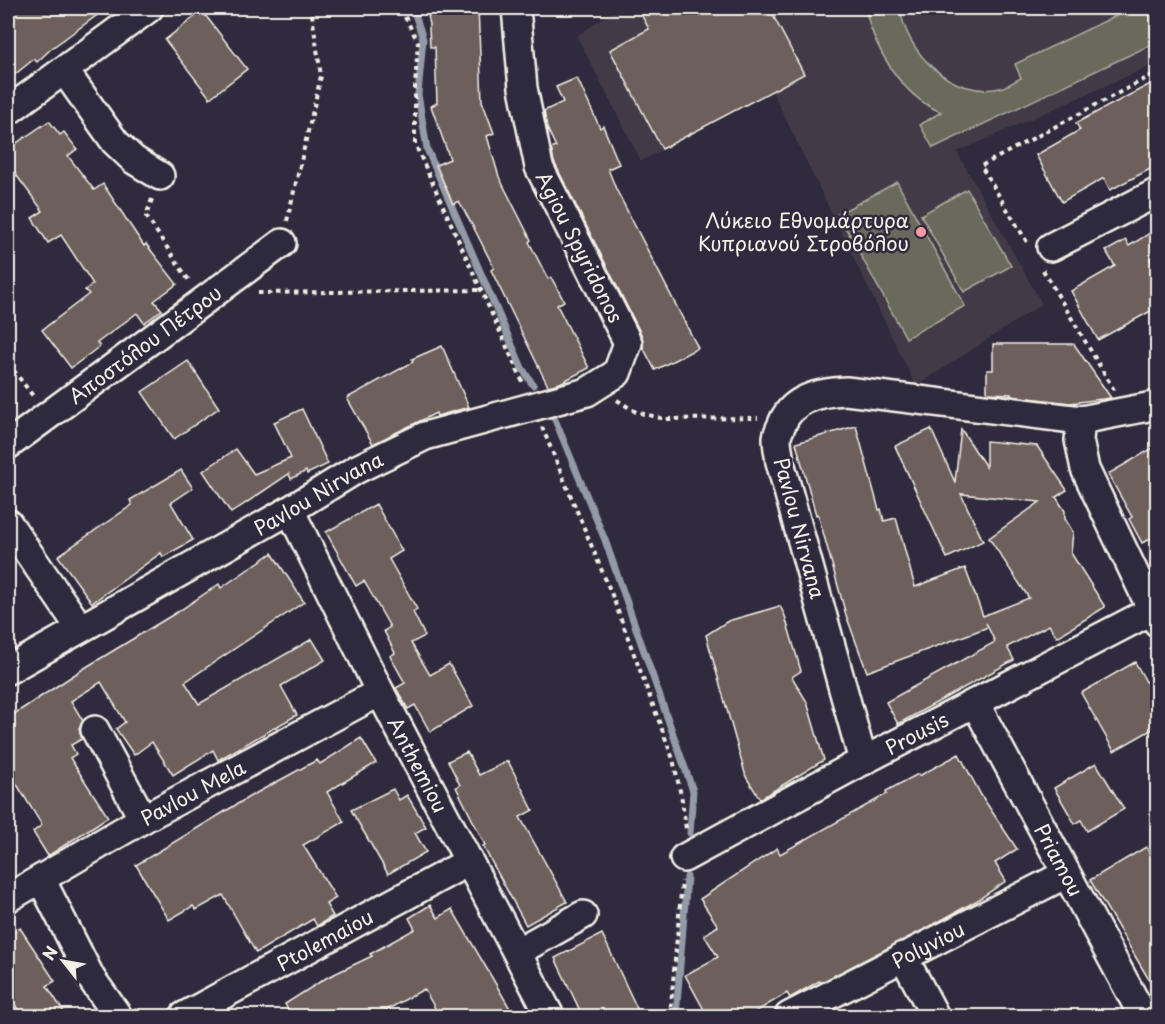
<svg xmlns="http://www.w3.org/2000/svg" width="1165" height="1024" font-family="'Playpen Sans',sans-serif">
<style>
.built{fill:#423a46}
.green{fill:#6a6b5c;stroke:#afaea2;stroke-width:1.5}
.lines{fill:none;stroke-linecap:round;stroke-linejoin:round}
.stream{stroke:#949aa7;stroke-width:7}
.building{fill:#6d605b;stroke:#f4f1e8;stroke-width:1.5}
.minor-casing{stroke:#f4f1e8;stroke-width:32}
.path{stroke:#f4f1e8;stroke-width:4;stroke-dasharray:4.5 4.5;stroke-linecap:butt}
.minor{stroke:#2f2a3d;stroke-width:27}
.poi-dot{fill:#ff9aa2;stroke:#2f2a3d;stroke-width:2}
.labels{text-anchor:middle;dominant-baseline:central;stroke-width:5;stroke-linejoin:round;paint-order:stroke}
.poi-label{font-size:20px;fill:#f4f1e8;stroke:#2f2a3d;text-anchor:end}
.street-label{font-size:20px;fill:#f4f1e8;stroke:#2f2a3d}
</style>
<rect width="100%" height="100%" fill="#2f2a3d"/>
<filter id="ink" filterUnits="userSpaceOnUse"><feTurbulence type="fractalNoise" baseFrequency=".0167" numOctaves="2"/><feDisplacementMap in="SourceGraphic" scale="12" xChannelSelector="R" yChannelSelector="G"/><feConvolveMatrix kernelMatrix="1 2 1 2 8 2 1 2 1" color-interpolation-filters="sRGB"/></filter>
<g filter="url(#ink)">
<polygon class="built" points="617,8 1157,8 1157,63 957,152 1042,304 916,386 772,91 641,161 577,36"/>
<g class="green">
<path d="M 865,8 L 900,8 C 906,52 951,99 1000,88 C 1007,87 1014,81 1021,78 L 1015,64 L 1132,8 L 1157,8 L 1157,42 L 933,148 L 920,125 L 941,112 C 901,96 874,48 865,8 Z"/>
<polygon points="897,182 965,306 906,338 838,214"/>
<polygon points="967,189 1011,266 964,292 921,215"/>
</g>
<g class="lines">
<g class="stream">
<polyline points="413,8 423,39 418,94 427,149 522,368 533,385"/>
<polyline points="553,415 605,540 693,791 690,833"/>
<polyline points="676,1016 687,877"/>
</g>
</g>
<g class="building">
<polygon points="8,8 107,8 52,48 37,62 34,59 8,80"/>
<polygon points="428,8 478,8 482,101 494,133 487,136 499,177 531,240 529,242 548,279 551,277 564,301 557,305 589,368 560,383 548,386 491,270 494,268 477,234 459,201 453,204 436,165 450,159 431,106 437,103 435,47 430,47"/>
<polygon points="653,8 769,8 804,74 662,149 610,50 649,29 641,14"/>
<polygon points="202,11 247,69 210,98 165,40"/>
<polygon points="577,78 600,128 603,126 619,164 608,169 616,189 698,348 655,370 643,347 642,336 554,162 551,149 556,147 547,128 544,111 563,102 556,87"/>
<polygon points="1158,80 1158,165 1110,190 1104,178 1062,202 1036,155 1080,130 1076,123"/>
<polygon points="49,121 60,135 64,132 77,149 68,156 94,190 103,184 144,246 146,244 177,284 154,301 162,310 144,323 137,313 97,343 100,346 71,368 42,330 89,294 85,290 93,284 61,235 48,243 32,218 43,211 8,164 8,149"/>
<polygon points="1158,228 1158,255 1150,259 1158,273 1158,307 1098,340 1071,291 1115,266 1106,251 1126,240 1129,246"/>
<polygon points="993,344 1074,344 1111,398 1070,403 1011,396 1011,394 987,393 987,370 993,370"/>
<polygon points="442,346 469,407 437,416 436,413 373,444 347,398 413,362 412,359"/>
<polygon points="188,361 219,408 174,439 142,392"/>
<polygon points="302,409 328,464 307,474 306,471 291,479 289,474 231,513 203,471 236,449 254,474 291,458 274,422"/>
<polygon points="856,426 879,510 881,509 884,521 896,518 915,587 965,568 983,616 1029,598 989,538 1040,502 961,494 983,541 947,558 895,446 931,429 955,482 961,429 986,467 986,441 1037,446 1067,490 1056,497 1065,511 1065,519 1073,532 1071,553 1105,607 1057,637 1049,625 1007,647 1014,660 898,724 886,702 995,642 986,623 988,627 867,672 846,615 818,514 816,515 796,443"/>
<polygon points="1158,445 1158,535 1142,543 1129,519 1132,517 1108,474"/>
<polygon points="181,470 193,488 171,503 193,540 163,557 161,553 92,603 58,556 132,505 130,500"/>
<polygon points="376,504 402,551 389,559 417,609 413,612 425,636 411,643 430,675 449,664 473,706 430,732 415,705 408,709 396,688 405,683 390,656 395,653 384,631 390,627 364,581 356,586 326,532"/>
<polygon points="272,553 304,602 185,682 199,704 312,639 325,660 281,686 297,715 218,760 213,750 173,775 152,742 134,755 116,729 125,722 101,682 71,701 83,721 79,729 82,739 71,745 76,754 70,758 108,817 48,856 33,832 42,825 8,770 8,718 83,669 179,611 219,584 221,588"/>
<polygon points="780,606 785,616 801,671 792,677 807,702 824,760 760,799 746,777 706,635 728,621"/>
<polygon points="1135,662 1158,703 1158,726 1114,751 1081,693"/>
<polygon points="361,738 376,763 327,792 344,822 303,845 336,898 326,904 333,916 317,926 313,919 256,953 223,895 196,910 193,906 169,920 136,865 249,797 317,760 320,764"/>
<polygon points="467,752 479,775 508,761 533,810 520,817 567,902 526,925 483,846 485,845 456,787 460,785 448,761"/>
<polygon points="959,754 981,795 1017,849 995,863 1006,881 976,901 929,927 820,983 819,981 790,998 787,993 747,1017 708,1017 685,975 718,957 704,935 718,926 700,899 777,848 780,854 887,794 886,791 918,774 919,776"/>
<polygon points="1096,763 1124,809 1087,831 1081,820 1075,824 1054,788"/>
<polygon points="393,789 399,800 407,795 426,827 415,833 426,852 388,874 351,810"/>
<polygon points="1146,847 1158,867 1158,995 1090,880"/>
<polygon points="430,905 438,918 452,909 515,1017 481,1017 477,1010 465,1017 440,1017 424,989 374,1017 292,1017 285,1004 326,978 372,956 370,954 415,929 409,918"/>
<polygon points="20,928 55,981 47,986 67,1017 23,1017 8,994 8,937"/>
<polygon points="602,934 641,1017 583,1017 555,958"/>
</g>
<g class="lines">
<g class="minor-casing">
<g id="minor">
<polyline points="64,70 115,142 134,160 160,176"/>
<polyline points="8,111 149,8"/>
<polyline points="1051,247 1158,192"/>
<polyline points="1081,420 1079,440 1085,469 1158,623"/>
<path id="s1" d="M 8,445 L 282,243"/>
<path id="s2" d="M 290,510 L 380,692 L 550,1016"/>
<polyline points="8,523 80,628"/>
<path id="s3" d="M 8,670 L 290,510 L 357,469 L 425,436 L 587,392 L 617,373 L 628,343 L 539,167 L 523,88 L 516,8"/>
<path id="s4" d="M 975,703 L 1143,1016"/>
<polyline points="95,730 143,819"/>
<path d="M 863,761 L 780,462 C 779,454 777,446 777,438 C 777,434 780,429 782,424 C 792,398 821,392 846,391 L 1081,420 L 1158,405"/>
<path id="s5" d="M 684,858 L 863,761 L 1151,611"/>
<polyline points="41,879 91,978 118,1016"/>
<path id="s6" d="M 8,898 L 143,819 L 380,692"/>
<polyline points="517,952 583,915"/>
<polyline points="903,956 935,1016"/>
<path id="s7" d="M 184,1016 L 468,862"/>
<path id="s8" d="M 789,1016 L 1066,874"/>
</g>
</g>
<g class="path">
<polyline points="403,8 404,15 418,42 415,87 415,144 524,385"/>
<polyline points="152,199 146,216 190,282"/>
<polyline points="287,221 321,76 311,8"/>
<polyline points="1027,242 981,166 1158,72"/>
<polyline points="1043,270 1114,390"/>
<polyline points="258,293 482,290"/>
<polyline points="8,363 33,396"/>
<polyline points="617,400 636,412 665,419 758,418"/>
<polyline points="542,427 612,595 673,759 682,800 686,829"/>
<polyline points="670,1016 682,881"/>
</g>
<use href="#minor" class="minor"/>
</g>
</g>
<circle class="poi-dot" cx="921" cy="232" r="6"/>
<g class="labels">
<g class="poi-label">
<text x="909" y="220">Λύκειο Εθνομάρτυρα<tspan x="909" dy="23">Κυπριανού Στροβόλου</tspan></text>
</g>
<g class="street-label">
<text transform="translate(580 247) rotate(63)">Agiou Spyridonos</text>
<text stroke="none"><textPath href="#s1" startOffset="170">Αποστόλου Πέτρου</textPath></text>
<text stroke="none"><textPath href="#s3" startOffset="357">Pavlou Nirvana</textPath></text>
<text transform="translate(800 528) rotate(75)">Pavlou Nirvana</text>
<text stroke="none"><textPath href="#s5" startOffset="264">Prousis</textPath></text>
<text stroke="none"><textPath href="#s2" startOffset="285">Anthemiou</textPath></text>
<text stroke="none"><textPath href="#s6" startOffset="213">Pavlou Mela</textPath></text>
<text stroke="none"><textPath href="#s4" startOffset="178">Priamou</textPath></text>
<text stroke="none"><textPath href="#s7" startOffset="160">Ptolemaiou</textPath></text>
<text stroke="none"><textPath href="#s8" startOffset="156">Polyviou</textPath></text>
</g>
</g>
<rect width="1165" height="1024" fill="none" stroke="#2f2a3d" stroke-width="30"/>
<rect x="15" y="15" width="1135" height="994" fill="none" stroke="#f4f1e8" stroke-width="2" filter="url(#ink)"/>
<g transform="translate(63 961) rotate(301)" stroke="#2f2a3d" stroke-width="4.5" paint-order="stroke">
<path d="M0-4.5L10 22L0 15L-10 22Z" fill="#f4f1e8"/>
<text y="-9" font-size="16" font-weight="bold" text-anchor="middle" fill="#f4f1e8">N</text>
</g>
</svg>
